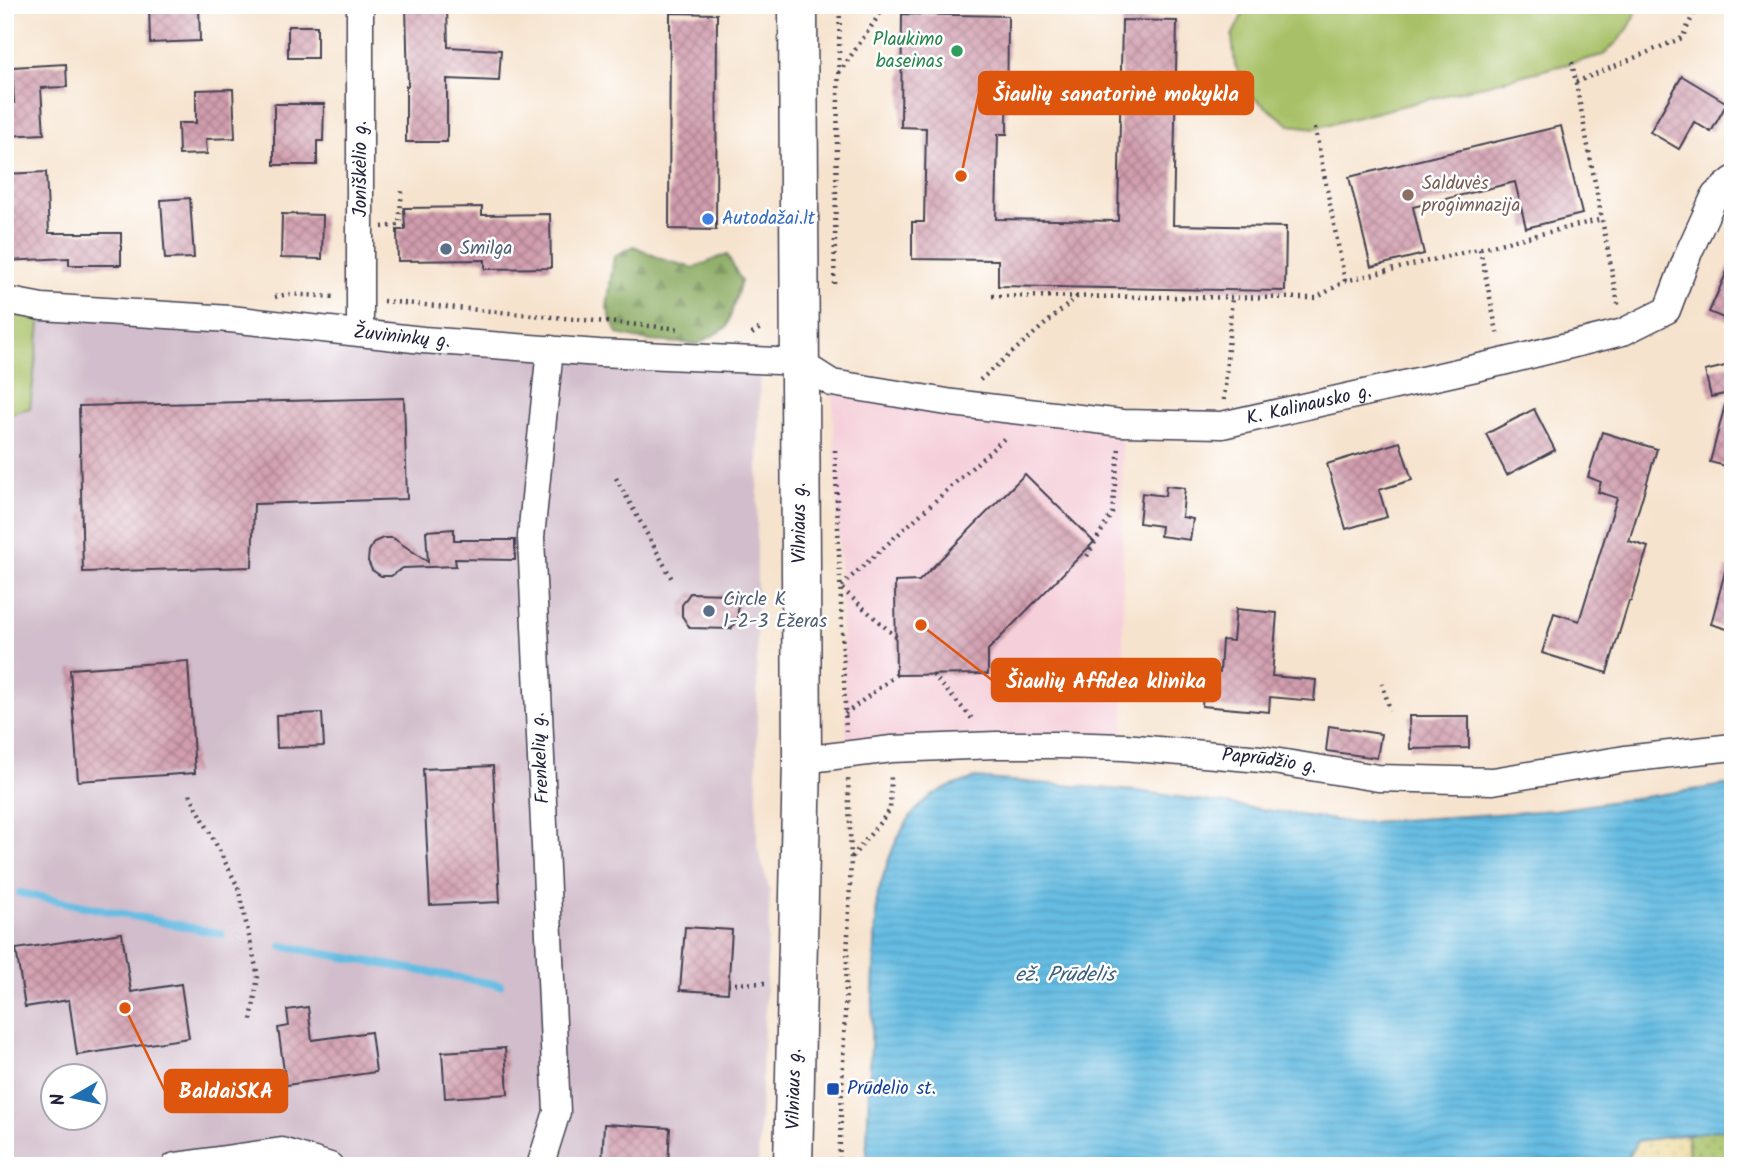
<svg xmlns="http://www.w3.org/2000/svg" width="1738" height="1171" font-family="Kalam,sans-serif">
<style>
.built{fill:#f5cfda}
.industrial{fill:#d1bdcb;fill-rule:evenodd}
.grass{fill:#a8c167;stroke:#657251;stroke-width:2}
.forest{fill:url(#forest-firs);stroke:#54644c;stroke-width:2}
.sand{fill:url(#sand-dots);stroke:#887e6c;stroke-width:2}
.park{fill:url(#park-dots);stroke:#657251;stroke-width:2}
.water{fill:url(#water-rules);stroke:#446f8e;stroke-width:2}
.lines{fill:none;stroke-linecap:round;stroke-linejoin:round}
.stream{stroke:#65bce2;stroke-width:8}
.building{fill:url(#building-cross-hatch)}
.street-casing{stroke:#423f51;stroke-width:29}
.highway-casing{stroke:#423f51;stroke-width:41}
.path{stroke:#423f51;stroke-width:4.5;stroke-dasharray:2 5;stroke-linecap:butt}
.street{stroke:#fff;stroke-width:26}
.highway{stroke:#fff;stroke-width:38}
.leisure-dot{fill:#2e9e5b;stroke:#fff;stroke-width:2.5}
.education-dot{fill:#8d6e63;stroke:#fff;stroke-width:2.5}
.shop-dot{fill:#3f7fe0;stroke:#fff;stroke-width:2.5}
.service-dot{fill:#5c6f8a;stroke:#fff;stroke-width:2.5}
.transit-dot{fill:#1a4fb4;stroke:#fff;stroke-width:2.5}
.labels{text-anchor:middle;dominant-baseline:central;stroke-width:5;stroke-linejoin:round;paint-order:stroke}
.leisure-label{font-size:19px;fill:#27864d;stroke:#fff;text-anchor:end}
.street-label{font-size:19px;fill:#22223b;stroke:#fff}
.education-label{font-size:19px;fill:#785e54;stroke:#fff;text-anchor:start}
.shop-label{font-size:19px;fill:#366cbe;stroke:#fff;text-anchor:start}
.service-label{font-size:19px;fill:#4e5e75;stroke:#fff;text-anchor:start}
.transit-label{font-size:19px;fill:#164399;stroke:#fff;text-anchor:start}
.water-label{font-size:21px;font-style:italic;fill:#3d607e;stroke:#fff}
.leader{fill:none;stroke:#de560e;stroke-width:2.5}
.callout-dot{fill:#de560e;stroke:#fff;stroke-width:2.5}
.callout{fill:#de560e;stroke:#de560e;stroke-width:2.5}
.callout-label{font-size:21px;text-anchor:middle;font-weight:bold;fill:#fff}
</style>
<defs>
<pattern id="forest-firs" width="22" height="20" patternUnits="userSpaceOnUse" patternTransform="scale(1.75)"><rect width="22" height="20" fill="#86a75c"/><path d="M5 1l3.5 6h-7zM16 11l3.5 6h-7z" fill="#6d884d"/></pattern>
<pattern id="sand-dots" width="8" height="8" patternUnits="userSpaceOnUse" patternTransform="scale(1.75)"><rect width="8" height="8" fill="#eeda9e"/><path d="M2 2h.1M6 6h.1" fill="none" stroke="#ccbb89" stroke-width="1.8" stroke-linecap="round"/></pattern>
<pattern id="park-dots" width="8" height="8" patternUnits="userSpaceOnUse" patternTransform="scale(1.75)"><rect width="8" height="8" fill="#a8c167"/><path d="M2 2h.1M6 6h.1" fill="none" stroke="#889c56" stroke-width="1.8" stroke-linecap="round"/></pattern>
<pattern id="water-rules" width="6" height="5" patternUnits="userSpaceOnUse" patternTransform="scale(1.75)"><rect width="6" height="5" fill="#65bce2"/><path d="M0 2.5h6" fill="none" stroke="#57a1c3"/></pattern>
<pattern id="building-cross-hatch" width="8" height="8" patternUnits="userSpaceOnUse" patternTransform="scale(1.75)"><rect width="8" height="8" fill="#d29eae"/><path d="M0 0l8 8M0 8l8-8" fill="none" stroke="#aa808f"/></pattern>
</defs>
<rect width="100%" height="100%" fill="#fff"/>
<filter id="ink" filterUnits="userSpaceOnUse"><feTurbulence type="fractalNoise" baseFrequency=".0143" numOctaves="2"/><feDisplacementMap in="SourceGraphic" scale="14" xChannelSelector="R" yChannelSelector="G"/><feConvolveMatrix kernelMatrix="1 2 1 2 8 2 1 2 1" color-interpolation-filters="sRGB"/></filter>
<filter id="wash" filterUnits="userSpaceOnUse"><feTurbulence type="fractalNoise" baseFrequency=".00686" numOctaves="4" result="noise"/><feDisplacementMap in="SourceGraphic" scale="28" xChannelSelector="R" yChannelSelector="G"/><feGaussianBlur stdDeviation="1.57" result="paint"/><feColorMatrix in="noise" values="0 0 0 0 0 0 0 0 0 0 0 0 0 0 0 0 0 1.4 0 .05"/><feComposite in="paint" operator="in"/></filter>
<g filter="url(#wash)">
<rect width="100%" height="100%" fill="#f6e3ce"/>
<polygon class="built" points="832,383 1122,423 1124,747 847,753"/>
<path class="industrial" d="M 5,300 L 760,359 L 757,527 L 757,846 L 770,892 L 758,1166 L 5,1166 ZM 52,1076 L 94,1076 L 94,1118 L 52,1118 Z"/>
<g class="grass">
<path d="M 1247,5 L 1637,5 C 1634,27 1619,41 1603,55 L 1315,128 L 1290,125 L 1249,94 L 1235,65 L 1232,36 Z"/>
<polygon points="5,300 42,307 30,408 5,415"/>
</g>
<polygon class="forest" points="634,246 661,259 694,268 727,254 741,281 727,327 698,344 649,341 617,334 607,308 614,256"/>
<polygon class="sand" points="1687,1134 1690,1166 1623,1166 1637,1141"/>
<polygon class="park" points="1733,1128 1733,1166 1690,1166 1687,1134"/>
<path class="water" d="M 974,778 L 1137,791 L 1355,823 L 1555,810 L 1733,784 L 1733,1128 L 1637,1141 L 1623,1166 L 866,1166 L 877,897 C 888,859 901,813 938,792 C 949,786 963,783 974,778 Z"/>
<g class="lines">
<g class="stream">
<polyline points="20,893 222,934"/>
<polyline points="282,946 500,985"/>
</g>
</g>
<g id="blocks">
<g class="building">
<polygon points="149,5 199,5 200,41 150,43"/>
<polygon points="406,5 447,5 448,47 501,50 499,81 447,79 447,142 406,142 406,86 408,86"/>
<polygon points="670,13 717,14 716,230 669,229"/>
<polygon points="902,14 1008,16 1007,134 998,134 996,219 1118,221 1122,20 1177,21 1173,225 1286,227 1285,291 998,286 998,260 912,259 912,222 924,222 926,128 901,127"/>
<rect x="288" y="26" width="29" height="32"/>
<polygon points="66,64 67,87 41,88 44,134 5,136 5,103 14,103 12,67"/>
<polygon points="1682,76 1727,103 1711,132 1694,122 1679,149 1650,132"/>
<polygon points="233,89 235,138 206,139 207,154 179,155 178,123 196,123 196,90"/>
<polygon points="274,104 324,104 323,141 317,141 317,165 274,165"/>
<polygon points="1561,126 1582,214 1526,228 1515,182 1413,207 1424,254 1371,267 1349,177"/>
<polygon points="46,172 49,233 121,233 121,265 69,265 69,258 5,261 5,174"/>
<polygon points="190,198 194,258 165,259 161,200"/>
<polygon points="482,207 482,215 550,214 551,268 485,269 485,260 398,261 397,230 405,230 404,208"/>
<polygon points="282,214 323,215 322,259 281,258"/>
<polygon points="1733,258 1733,322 1709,312"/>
<polygon points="1733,364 1733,392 1711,397 1705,371"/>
<polygon points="404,398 407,499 254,504 252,567 83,572 79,406"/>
<polygon points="1726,401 1733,401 1733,468 1710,462"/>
<polygon points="1534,409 1555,450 1507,475 1486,434"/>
<polygon points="1602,432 1657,449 1629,541 1648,547 1631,601 1629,601 1607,673 1542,653 1554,613 1579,621 1617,498 1598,492 1601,482 1588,477"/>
<polygon points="1400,442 1412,480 1379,490 1387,517 1346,529 1327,464"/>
<polygon points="1025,474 1094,542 988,650 988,674 896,675 895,582 919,581"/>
<polygon points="1166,486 1185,488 1182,517 1193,519 1190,540 1160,536 1161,526 1139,523 1142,493 1165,496"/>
<polygon points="454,529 454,540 515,540 515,560 455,559 456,566 403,568 391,576 381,576 372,570 368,561 369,551 374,542 383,538 393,538 428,562 426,531"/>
<polygon points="1726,568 1733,569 1733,631 1711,624"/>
<polygon points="690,593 730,594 738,606 738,617 731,629 690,628 682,616 682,605"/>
<polygon points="1236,609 1277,613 1272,676 1316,680 1314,701 1270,697 1269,712 1202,706 1205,671 1220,672 1222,640 1233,641"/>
<polygon points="188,661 195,773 78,781 70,669"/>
<polygon points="322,713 324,746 277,748 276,715"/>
<polygon points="1409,716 1469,716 1469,748 1410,749"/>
<polygon points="1329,726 1381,734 1377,758 1326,751"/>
<polygon points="493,766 500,902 430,905 423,769"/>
<polygon points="685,927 732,930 728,993 680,990"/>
<polygon points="122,933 131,992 181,984 189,1038 77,1055 69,1000 25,1007 16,949"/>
<polygon points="308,1007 312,1040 371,1032 376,1072 286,1085 278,1028 289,1026 287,1010"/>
<polygon points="505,1048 508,1094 445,1098 442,1052"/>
<polygon points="604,1124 670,1128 668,1166 602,1164"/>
</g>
</g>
</g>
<g filter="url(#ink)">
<use href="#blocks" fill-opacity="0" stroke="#423f51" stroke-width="2"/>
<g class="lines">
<g class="street-casing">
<g id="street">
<path id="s1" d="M 5,300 L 42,307 L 230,319 L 423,340 L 599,353 L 799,362 L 832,383 L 953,403 L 1122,423 L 1222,425 L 1502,362 L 1623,332 L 1667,310 L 1689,252 L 1715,195 L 1733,180"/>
<polyline points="360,332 360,5"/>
<path id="s2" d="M 802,760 L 892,749 L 996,745 L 1060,745 L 1124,747 L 1261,759 L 1378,778 L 1493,781 L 1625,759 L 1733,747"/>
<polyline points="175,1166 282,1151 330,1166"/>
<polyline points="540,1166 557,1112 531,537 550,349"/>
</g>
</g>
<g class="highway-casing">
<g id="highway">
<path id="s3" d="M 793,1166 L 802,760 L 798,5"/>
</g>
</g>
<g class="path">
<polyline points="1572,62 1619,309"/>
<polyline points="839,73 886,5"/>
<polyline points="1576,82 1682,38 1698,5"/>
<polyline points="1315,128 1345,281"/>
<polyline points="382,227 399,225 402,190"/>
<polyline points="1480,249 1498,337"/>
<polyline points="834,284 840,5"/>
<polyline points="992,296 1316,298 1345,281 1603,219"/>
<polyline points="275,297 288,294 336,297"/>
<polyline points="383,301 681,329"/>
<polyline points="752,334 763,326"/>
<polyline points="980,380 1079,295"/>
<polyline points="1224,400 1232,297"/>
<polyline points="835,450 846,731"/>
<polyline points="616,478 672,579"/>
<polyline points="1087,556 1112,513 1119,448"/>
<polyline points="896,637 840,587 1007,436"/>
<polyline points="933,675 974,721"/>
<polyline points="1382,683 1390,710"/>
<polyline points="845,714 896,675"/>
<polyline points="190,794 238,887 258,976 251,1021"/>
<polyline points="852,857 890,810 891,774"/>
<polyline points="728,984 766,983"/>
<polyline points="839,1166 851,858 848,778"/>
<polyline points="1362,1166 1367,1165"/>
</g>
<use href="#street" class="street"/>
<use href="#highway" class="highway"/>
</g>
</g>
<circle class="leisure-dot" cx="957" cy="51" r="7"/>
<circle class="education-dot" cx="1408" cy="195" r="7"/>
<circle class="shop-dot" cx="708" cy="219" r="7"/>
<g class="service-dot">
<circle cx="446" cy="249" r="7"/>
<circle cx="709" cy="611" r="7"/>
</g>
<rect class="transit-dot" x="826" y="1082" width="14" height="14" rx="3.5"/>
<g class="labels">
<g class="leisure-label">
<text x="943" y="40">Plaukimo<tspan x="943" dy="22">baseinas</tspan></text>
</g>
<g class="street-label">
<text transform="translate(361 169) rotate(-90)">Joniškėlio g.</text>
<text stroke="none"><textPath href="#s1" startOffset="399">Žuvininkų g.</textPath></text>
<text stroke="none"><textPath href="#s1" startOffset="1318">K. Kalinausko g.</textPath></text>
<text transform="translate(800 523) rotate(-90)">Vilniaus g.</text>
<text transform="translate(541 758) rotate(-93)">Frenkelių g.</text>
<text stroke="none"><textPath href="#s2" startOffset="469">Paprūdžio g.</textPath></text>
<text stroke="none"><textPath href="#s3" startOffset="77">Vilniaus g.</textPath></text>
</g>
<g class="education-label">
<text x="1422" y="184">Salduvės<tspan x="1422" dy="22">progimnazija</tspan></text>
</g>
<g class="shop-label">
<text x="722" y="219">Autodažai.lt</text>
</g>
<g class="service-label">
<text x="460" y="249">Smilga</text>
<text x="723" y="600">Circle K<tspan x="723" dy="22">1-2-3 Ežeras</tspan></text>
</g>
<g class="transit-label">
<text x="847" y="1089">Prūdelio st.</text>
</g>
<g class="water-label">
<text x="1065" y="975">ež. Prūdelis</text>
</g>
</g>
<path class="leader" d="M961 176L979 93M921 625L992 680M125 1008L165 1091"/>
<g class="callout-dot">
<circle cx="961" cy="176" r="7"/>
<circle cx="921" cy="625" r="7"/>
<circle cx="125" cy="1008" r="7"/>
</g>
<g class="callout">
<rect x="979" y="72" width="274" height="42" rx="7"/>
<rect x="992" y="659" width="228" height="42" rx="7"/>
<rect x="165" y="1070" width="122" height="42" rx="7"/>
</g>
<g class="callout-label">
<text x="1116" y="101">Šiaulių sanatorinė mokykla</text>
<text x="1106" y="688">Šiaulių Affidea klinika</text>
<text x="226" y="1098">BaldaiSKA</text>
</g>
<rect width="1738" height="1171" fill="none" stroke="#fff" stroke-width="28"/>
<g transform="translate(74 1097) rotate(261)"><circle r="33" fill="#ffffff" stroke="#a7a7b1" stroke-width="2"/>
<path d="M0-5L12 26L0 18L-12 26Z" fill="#1f6fb2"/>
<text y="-10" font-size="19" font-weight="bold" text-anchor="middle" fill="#22223b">N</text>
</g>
</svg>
